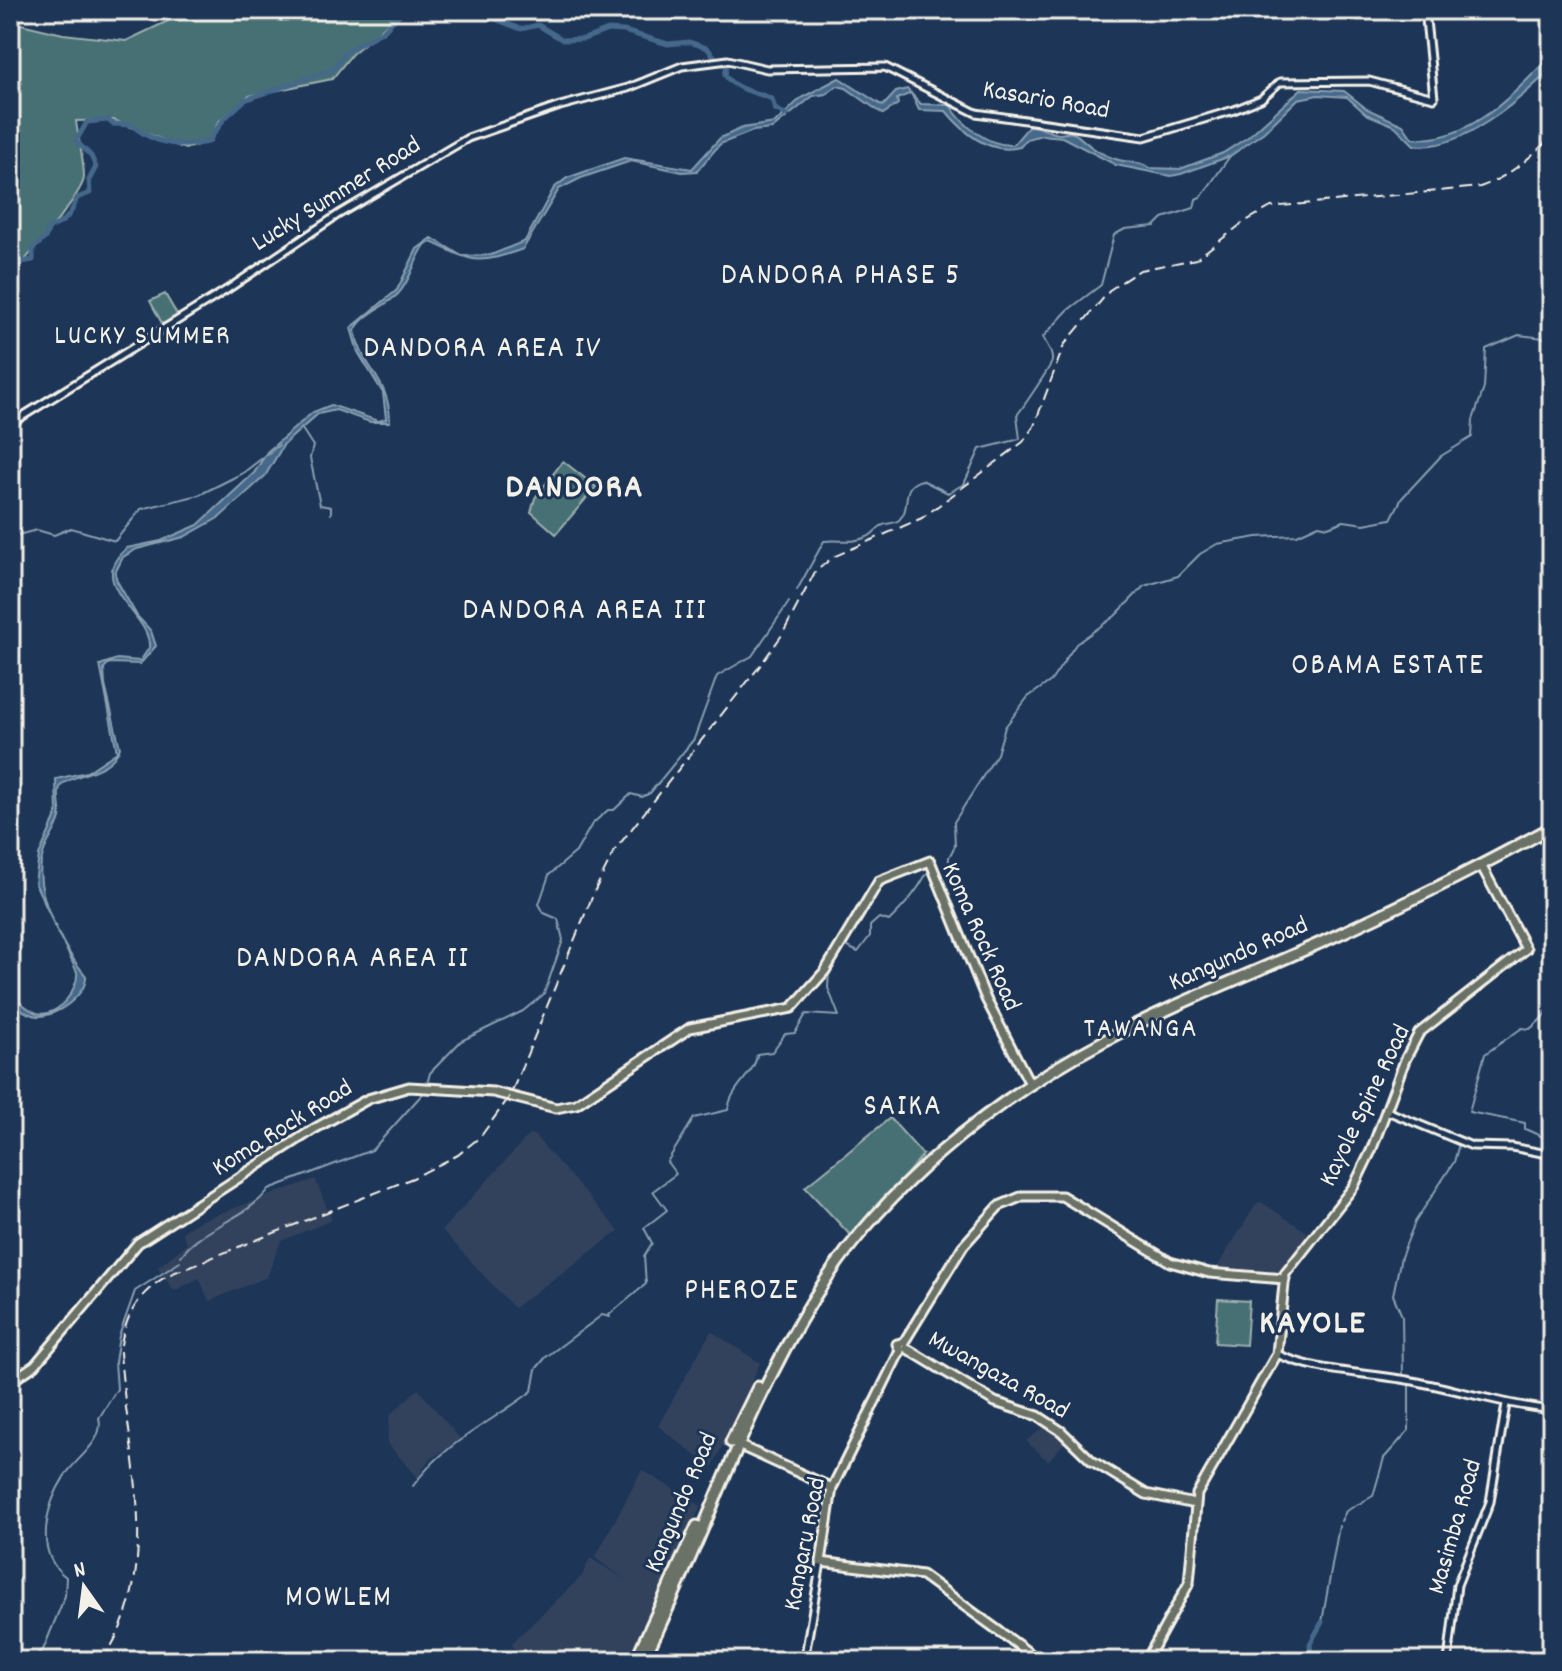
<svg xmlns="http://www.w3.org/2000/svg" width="1562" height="1671" font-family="Dekko,sans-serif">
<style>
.built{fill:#32435d}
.green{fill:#476f74;stroke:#9eb0ae;stroke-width:2}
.water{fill:#44688b;stroke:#8a9fb0;stroke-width:2}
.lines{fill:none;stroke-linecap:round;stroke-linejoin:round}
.stream{stroke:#8a9fb0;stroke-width:2}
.river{stroke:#44688b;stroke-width:5}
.minor-casing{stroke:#f4f1e8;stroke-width:11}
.major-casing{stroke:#f4f1e8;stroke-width:13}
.highway-casing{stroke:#f4f1e8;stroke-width:15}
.minor{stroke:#1d3557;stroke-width:5}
.major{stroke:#6a7166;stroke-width:7}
.highway{stroke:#6a7166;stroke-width:9}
.rail{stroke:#f4f1e8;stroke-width:2;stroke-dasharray:12 6;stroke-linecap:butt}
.labels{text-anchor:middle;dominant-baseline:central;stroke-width:6;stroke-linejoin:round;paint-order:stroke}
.street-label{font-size:26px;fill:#f4f1e8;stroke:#1d3557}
.neighbourhood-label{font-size:28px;letter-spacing:2px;fill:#f4f1e8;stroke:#1d3557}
.quarter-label{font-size:30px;letter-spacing:2px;fill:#f4f1e8;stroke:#1d3557}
.district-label{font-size:34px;font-weight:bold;letter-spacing:2px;fill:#f4f1e8;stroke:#1d3557}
</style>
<rect width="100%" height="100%" fill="#1d3557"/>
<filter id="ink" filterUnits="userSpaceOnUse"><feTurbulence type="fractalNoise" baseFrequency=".0125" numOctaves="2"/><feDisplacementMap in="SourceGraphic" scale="16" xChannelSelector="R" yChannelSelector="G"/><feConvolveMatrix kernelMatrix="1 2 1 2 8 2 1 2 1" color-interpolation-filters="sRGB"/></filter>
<g filter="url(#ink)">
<g class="built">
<polygon points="529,1135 534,1135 619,1231 514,1308 442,1230"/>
<polygon points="315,1179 332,1220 281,1241 267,1277 209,1301 199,1278 174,1291 160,1271 158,1267 187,1244 182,1232 199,1221"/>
<polygon points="1261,1202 1310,1234 1276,1280 1214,1272 1257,1203"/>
<polygon points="711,1331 760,1363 712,1468 658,1426"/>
<polygon points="418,1389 460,1439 427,1462 418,1478 387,1443 390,1415"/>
<polygon points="1044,1427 1053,1429 1067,1440 1048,1461 1026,1441"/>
<polygon points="642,1470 701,1506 627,1659 535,1661 512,1646 513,1642 582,1576 590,1558 629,1582 595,1558"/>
</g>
<g class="green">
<path d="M 191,10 L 414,10 L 397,16 L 352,54 L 332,79 L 249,96 L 218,122 L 211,141 L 185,149 L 114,120 L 76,121 C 78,139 84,159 84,177 C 84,194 24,260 10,278 L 10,26 L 21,24 L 63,34 L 126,41 Z"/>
<polygon points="165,294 179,318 164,327 150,301"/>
<polygon points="563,461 596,487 556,534 531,512 535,498"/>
<polygon points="890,1118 923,1155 852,1237 805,1187"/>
<polygon points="1218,1299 1249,1301 1246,1345 1215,1343"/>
</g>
<path class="water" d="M 1552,54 L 1552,68 C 1521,99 1461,152 1414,145 L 1395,126 L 1366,114 L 1347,97 L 1318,95 L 1298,99 L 1264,132 L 1230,156 L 1181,174 L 1171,176 L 1116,165 L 1062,137 L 1042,135 L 1027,139 L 1020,147 C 990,155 964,133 946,111 L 919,110 L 911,93 L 897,99 L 898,104 L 883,114 L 846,88 L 837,86 L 826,94 L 813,96 L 772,129 L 753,131 L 720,144 L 697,171 L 682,172 L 631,161 L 581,178 L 559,189 L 523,249 C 477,265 475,263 431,242 L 425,245 C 414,260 411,281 398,294 C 385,307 361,315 355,331 C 361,368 390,378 390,422 L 370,422 L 336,410 L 318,414 L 284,444 L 265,476 L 220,517 L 184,537 L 137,549 L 123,557 L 115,573 L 117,581 L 137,616 L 151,631 L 156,646 L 140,664 L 109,663 L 104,668 L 105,685 L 120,748 C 111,771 82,772 64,783 C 54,788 62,808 60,818 C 56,832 45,843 42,858 C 33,893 63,949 86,976 C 87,995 55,1018 37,1016 C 28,1015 17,1007 10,1000 L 10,994 C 19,999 25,1009 37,1013 C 57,1019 79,989 77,972 L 35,883 L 39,855 L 57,814 L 56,779 L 87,772 L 117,752 L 100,665 L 117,659 L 140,661 L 149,648 C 152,614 82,584 127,548 L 161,541 L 198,525 L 254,473 L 267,452 L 313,412 L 331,405 L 378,421 L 386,419 L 383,393 L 358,352 L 351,328 L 397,290 L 417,249 L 432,238 L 462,256 L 491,255 L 525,241 L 554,188 L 567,178 L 624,158 L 692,169 L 720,138 L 742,128 L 775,123 L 801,98 L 839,78 L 883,106 L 896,92 L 907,89 L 921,104 L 950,105 C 963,126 988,146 1013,145 L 1029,126 C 1040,126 1049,133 1059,134 C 1065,134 1070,130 1077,135 C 1091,147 1100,155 1119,160 C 1130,163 1141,161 1149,168 L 1180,169 L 1223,153 L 1248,137 L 1301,89 L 1344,91 L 1367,109 L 1403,125 L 1412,138 C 1467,145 1518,91 1552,54 Z"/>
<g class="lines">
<g class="stream">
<polyline points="302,429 313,446 310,458 320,505 331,507 331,514"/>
<polyline points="10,537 37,530 54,535 71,528 115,541 141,509 199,495 243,473 279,445"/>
<path d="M 797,590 L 824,541 C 839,539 852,544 867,537 C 873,535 876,529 881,526 C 887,523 894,524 899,520 C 913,507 898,486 922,480 L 948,493 L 964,484 L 980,449 L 1020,439 L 1017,415 C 1022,409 1052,365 1052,361 C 1053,351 1046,345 1043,337 L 1068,310 L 1101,285 L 1114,235 L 1125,229 L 1155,226 L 1163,218 L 1194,208 L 1196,199 L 1202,196 L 1230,156"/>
<polyline points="948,876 949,857 955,846 954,822 997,754 1005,727 1028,697 1051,681 1076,644 1115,616 1144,586 1178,576 1200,554 1217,544 1257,537 1297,535 1319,525 1328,527 1344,521 1364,524 1391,519 1402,498 1441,456 1472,437 1473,420 1484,388 1486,349 1519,335 1552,339"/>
<path d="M 844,945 L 858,952 L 870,936 L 870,926 L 879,918 L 889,921 C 906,904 916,893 927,873"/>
<path d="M 1552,1002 C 1545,1016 1542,1019 1530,1029 L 1522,1028 L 1485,1054 L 1469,1112 L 1525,1123 L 1525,1129 L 1552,1141"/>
<polyline points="427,1084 430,1073 461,1041 523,1011 544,994 563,940 558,919 544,913 539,904 549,875 576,852 592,824 608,810 614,810 631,794 642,797 650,793 694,739 717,676 752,656 789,602"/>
<path d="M 181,1256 C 203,1226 247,1219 269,1189 L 372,1150 L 426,1090"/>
<polyline points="1403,1378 1402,1316 1393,1295 1401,1257 1415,1222 1454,1162 1459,1144"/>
<path d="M 413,1486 C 444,1442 491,1423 532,1391 L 536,1369 L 546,1357 L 602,1315 L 610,1317 L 609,1315 L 646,1284 L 644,1256 L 652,1243 L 644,1228 L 667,1210 L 653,1191 L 676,1174 L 667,1162 L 694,1118 L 728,1110 C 731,1085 756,1074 757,1054 L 772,1052 L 785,1034 L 795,1033 L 806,1014 L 839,1016 L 828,988 L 829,970"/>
<polyline points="1341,1521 1346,1511 1373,1496 1384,1458 1409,1430 1409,1384"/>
<polyline points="1322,1622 1339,1526"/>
<path d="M 27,1661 L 43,1650 L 65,1596 L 66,1577 C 33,1553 46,1504 66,1474 C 78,1457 105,1440 99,1418 L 117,1389 L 115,1362 L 119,1336 L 135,1291 L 180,1262"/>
</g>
<g class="river">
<path d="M 491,10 L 495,19 L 521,29 L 538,25 L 563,40 L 584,39 L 608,30 L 624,31 L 668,44 L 689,42 L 707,48 L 720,63 L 727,65 L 725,75 C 735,91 758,92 772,99 L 775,109 L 787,115"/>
<path d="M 10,261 L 17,254 L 22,262 L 33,260 L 33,249 L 45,238 L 49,228 C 64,223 71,216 77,198 L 90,193 L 89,180 L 96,167 L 91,156 L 76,141 L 87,122 L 108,120 L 113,124 L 132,125 C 154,144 179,148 208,142 L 224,119 L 245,100 L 334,69 L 345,52 L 383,31 L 404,10"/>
<polyline points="1311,1661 1310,1644 1322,1622"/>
</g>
<g class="minor-casing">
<g id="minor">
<polyline points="10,424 228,289 339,214 468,138 560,106 628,88 682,66 728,60 767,69 885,67 976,113 1144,137 1234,110 1261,99 1280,82 1369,81 1434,98 1425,10"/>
<polyline points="1387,1111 1472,1146 1512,1147 1552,1155"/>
<path d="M 1277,1354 C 1321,1374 1370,1372 1418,1382 C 1463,1391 1505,1405 1552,1410"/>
<polyline points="804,1661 821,1562"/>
<polyline points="1448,1661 1457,1585 1490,1502 1506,1404"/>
</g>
</g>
<g class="major-casing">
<g id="major">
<polyline points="906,1348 995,1402 1038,1416 1061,1431 1092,1461 1146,1494 1195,1504"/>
<polyline points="10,1382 35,1365 138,1243 314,1129 368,1099 409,1087 493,1092 556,1108 576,1104 690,1028 792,1008 825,971 879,881 930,861 986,999 1030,1084"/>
<polyline points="736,1444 832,1488"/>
<polyline points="1040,1661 922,1575 821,1562 832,1488 900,1351 897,1344 904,1342 963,1246 999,1206 1023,1196 1062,1196 1170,1262 1209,1273 1285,1279"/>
<polyline points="1146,1661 1189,1583 1197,1494 1277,1354 1285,1274 1354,1186 1371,1151 1405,1060 1419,1033 1526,949 1481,865"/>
</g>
</g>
<g class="highway-casing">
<g id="highway">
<polyline points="731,1442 758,1387"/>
<polyline points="635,1661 697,1526"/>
<path d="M 643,1661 C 703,1541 743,1413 814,1298 C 880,1190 991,1101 1102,1042 C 1172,1004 1247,976 1320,943 C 1399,907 1476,869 1552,827"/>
</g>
</g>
<use href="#minor" class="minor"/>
<use href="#major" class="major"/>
<use href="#highway" class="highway"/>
<path class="rail" d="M 102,1661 C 166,1568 127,1456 120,1352 C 124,1316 140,1289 173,1273 L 413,1178 L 458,1155 L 481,1136 L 510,1096 L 595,890 L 615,850 L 759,667 L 782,635 L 815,572 L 833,557 L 922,518 L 1023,442 L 1034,426 L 1064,345 L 1111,289 L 1140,270 L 1196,259 L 1244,222 L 1271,207 L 1480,187 C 1510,176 1530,158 1552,136"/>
</g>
</g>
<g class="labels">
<g class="street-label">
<text transform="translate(1046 101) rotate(10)">Kasario Road</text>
<text transform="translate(337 195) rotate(-32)">Lucky Summer Road</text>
<text transform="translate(980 937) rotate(66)">Koma Rock Road</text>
<text transform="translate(1239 955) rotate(-24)">Kangundo Road</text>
<text transform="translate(1366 1106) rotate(-64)">Kayole Spine Road</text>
<text transform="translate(283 1129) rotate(-32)">Koma Rock Road</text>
<text transform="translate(998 1376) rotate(29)">Mwangaza Road</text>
<text transform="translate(682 1503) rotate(-67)">Kangundo Road</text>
<text transform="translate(1456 1527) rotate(-74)">Masimba Road</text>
<text transform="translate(806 1544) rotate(-79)">Kangaru Road</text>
</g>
<g class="neighbourhood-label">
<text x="143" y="338">LUCKY SUMMER</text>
<text x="1141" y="1031">TAWANGA</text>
</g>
<g class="quarter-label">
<text x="841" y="277">DANDORA PHASE 5</text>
<text x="483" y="350">DANDORA AREA IV</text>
<text x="585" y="612">DANDORA AREA III</text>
<text x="1388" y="667">OBAMA ESTATE</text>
<text x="353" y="960">DANDORA AREA II</text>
<text x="903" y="1108">SAIKA</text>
<text x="742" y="1292">PHEROZE</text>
<text x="339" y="1599">MOWLEM</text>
</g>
<g class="district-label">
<text x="575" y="489">DANDORA</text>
<text x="1313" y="1325">KAYOLE</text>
</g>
</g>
<rect width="1562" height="1671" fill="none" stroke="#1d3557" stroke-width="40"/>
<rect x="20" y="20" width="1522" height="1631" fill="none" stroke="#f4f1e8" stroke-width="3" filter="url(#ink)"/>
<g transform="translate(84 1587) rotate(346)" stroke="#1d3557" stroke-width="6" paint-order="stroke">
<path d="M0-6L14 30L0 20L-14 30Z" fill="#f4f1e8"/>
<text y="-12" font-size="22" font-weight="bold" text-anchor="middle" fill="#f4f1e8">N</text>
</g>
</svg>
